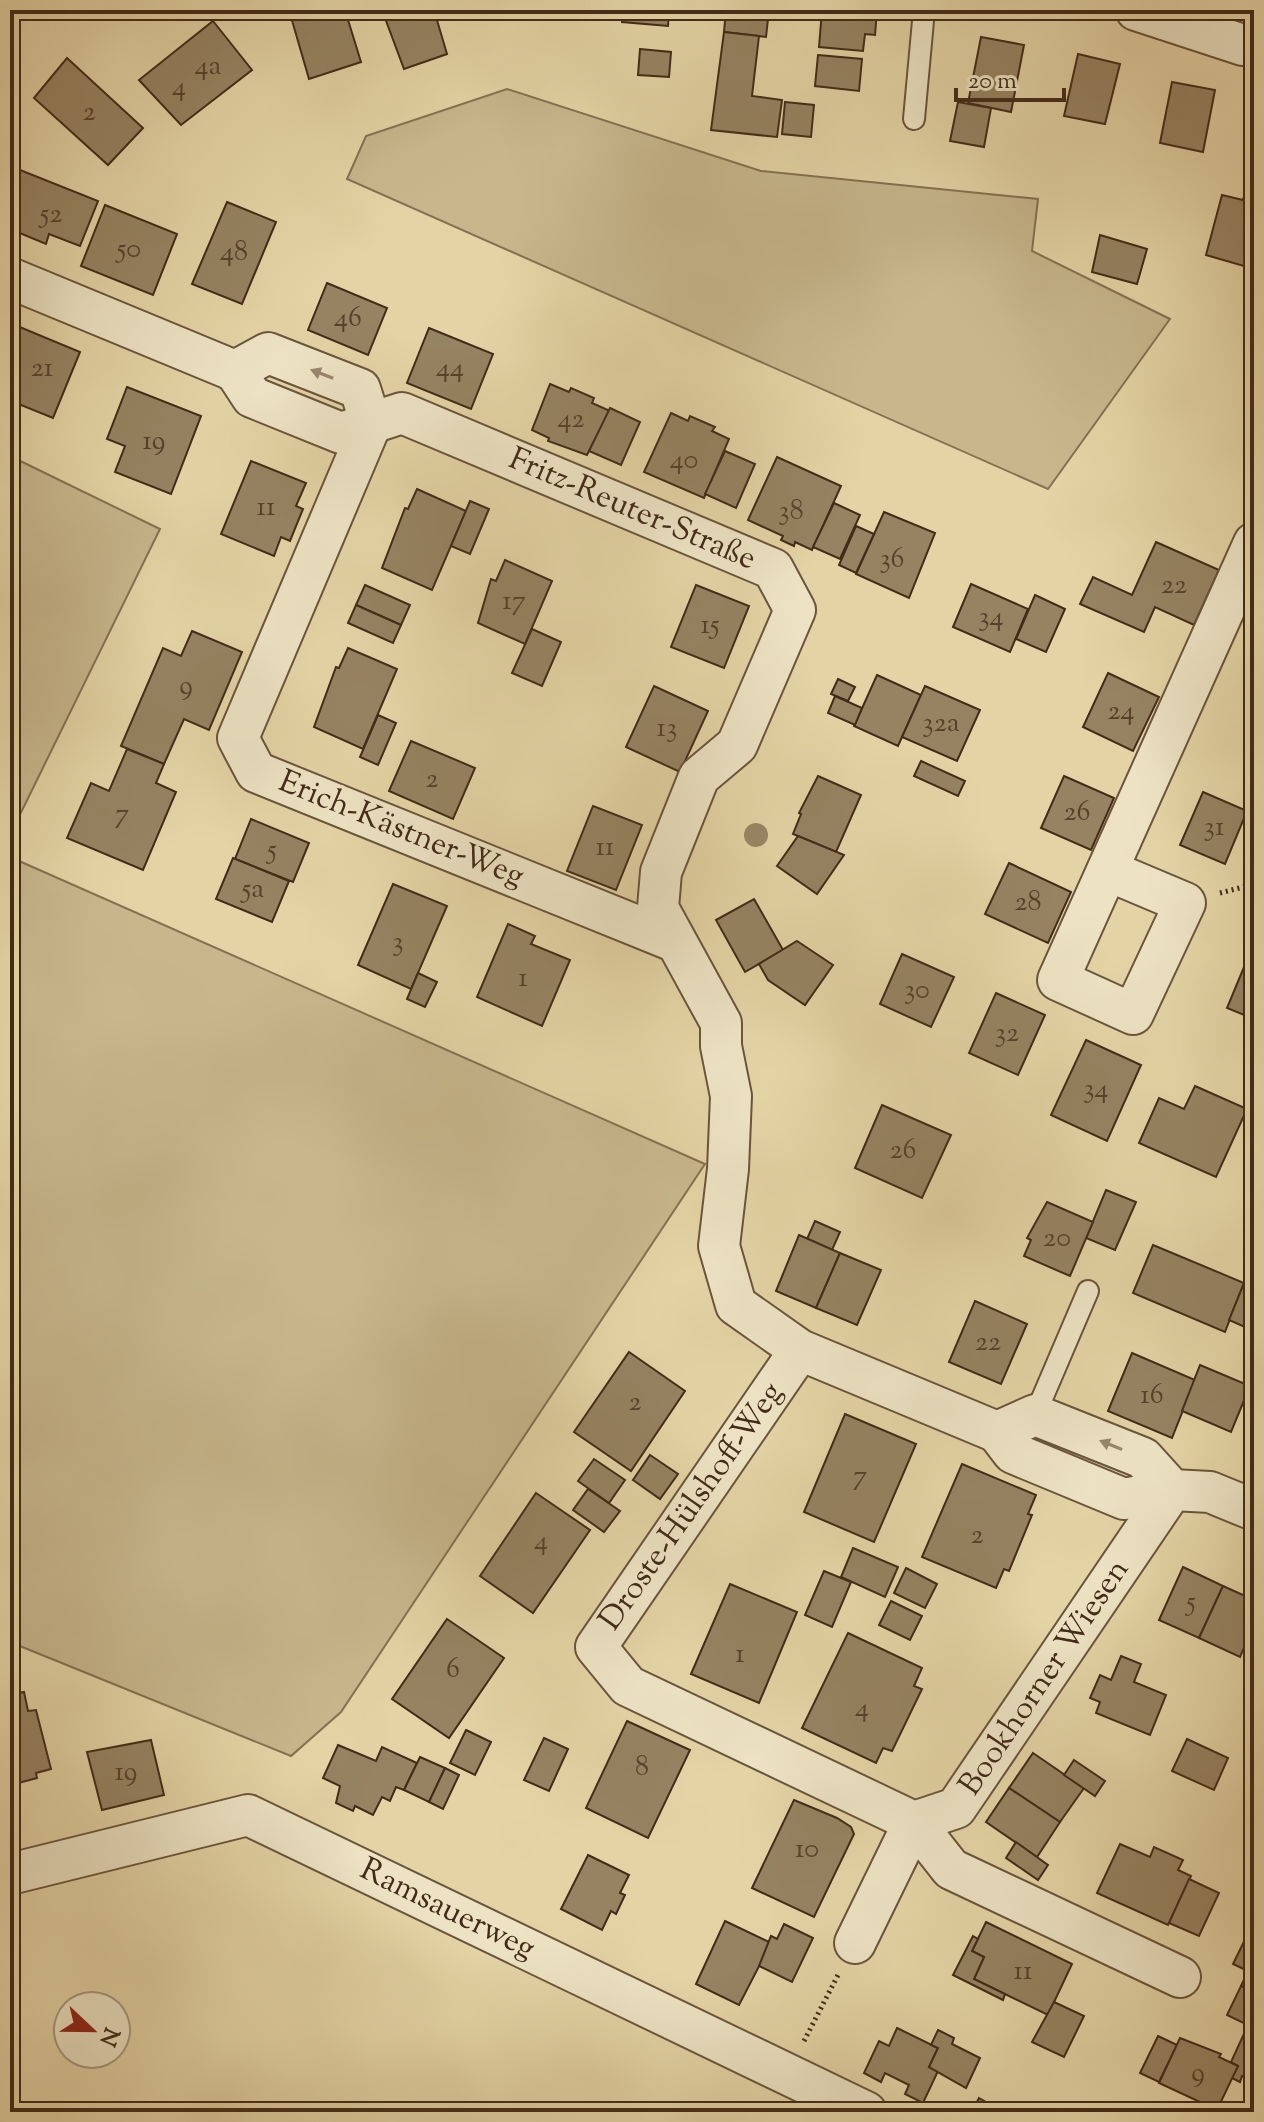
<svg xmlns="http://www.w3.org/2000/svg" width="1264" height="2122" font-family="'Sorts Mill Goudy',serif">
<style>
.green{fill:#c8b78d;stroke:#857153;stroke-width:2}
.building{fill:#968362;stroke:#422b19;stroke-width:2}
.lines{fill:none;stroke-linecap:round;stroke-linejoin:round}
.service-casing{stroke:#6a553c;stroke-width:24}
.minor-casing{stroke:#6a553c;stroke-width:44}
.path{stroke:#422b19;stroke-width:5;stroke-dasharray:2 4;stroke-linecap:butt}
.service{stroke:#ede3c4;stroke-width:20}
.minor{stroke:#ede3c4;stroke-width:40}
.tree{fill:#9a8665}
.oneway{fill:#98876e}
.labels{text-anchor:middle;dominant-baseline:central;stroke-width:7;stroke-linejoin:round;paint-order:stroke}
.number-label{font-size:28px;fill:#57412b}
.street-label{font-size:32px;fill:#422b19;stroke:#ede3c4}
</style>
<rect width="100%" height="100%" fill="#e4d4a5"/>
<filter id="stains"><feTurbulence type="fractalNoise" baseFrequency=".0025" numOctaves="4"/><feColorMatrix values="0 0 0 0 .2 0 0 0 0 .09 0 0 0 0 .02 0 0 0 .5 -.17"/></filter>
<radialGradient id="worn" r=".72"><stop offset=".6" stop-color="#630" stop-opacity="0"/><stop offset="1" stop-color="#630" stop-opacity=".3"/></radialGradient>
<g class="green">
<polygon points="507,89 761,171 1038,199 1032,251 1170,319 1048,489 347,179 366,136"/>
<polygon points="10,456 160,529 10,835"/>
<polygon points="10,857 705,1164 341,1712 291,1756 10,1642"/>
</g>
<g class="building">
<polygon points="289,10 345,10 361,62 309,79"/>
<polygon points="382,10 434,10 447,54 404,69"/>
<polygon points="521,10 565,10 564,17"/>
<polygon points="623,10 669,10 668,26 622,22"/>
<polygon points="726,10 769,10 766,37 724,32"/>
<polygon points="822,10 877,10 875,35 865,34 863,51 819,47"/>
<polygon points="213,21 252,70 181,125 139,80"/>
<polygon points="724,32 759,36 752,96 782,100 777,137 711,130"/>
<polygon points="981,37 1024,45 1011,112 968,103"/>
<polygon points="640,49 671,52 669,77 638,75"/>
<polygon points="1078,54 1120,64 1105,124 1064,116"/>
<polygon points="818,55 862,59 859,91 815,86"/>
<polygon points="67,58 143,128 108,165 34,98"/>
<polygon points="1172,82 1215,90 1203,152 1160,143"/>
<polygon points="785,102 814,105 811,137 782,134"/>
<polygon points="958,102 991,108 984,147 950,141"/>
<polygon points="1254,162 1254,269 1206,255 1222,195 1243,200"/>
<polygon points="10,166 98,201 80,246 49,234 46,244 10,229"/>
<polygon points="227,202 276,222 242,304 192,284"/>
<polygon points="105,205 177,234 153,295 81,266"/>
<polygon points="1100,235 1147,249 1137,284 1092,272"/>
<polygon points="327,283 387,308 368,355 308,330"/>
<polygon points="10,323 80,352 53,418 11,401 17,388 10,386"/>
<polygon points="429,328 493,354 471,409 407,383"/>
<polygon points="550,384 569,392 571,388 594,398 592,403 610,411 587,455 548,441 549,438 532,430"/>
<polygon points="127,387 201,416 171,494 115,472 125,446 107,439"/>
<polygon points="610,408 640,422 621,465 589,451"/>
<polygon points="671,413 688,421 690,416 715,427 712,431 729,439 704,498 644,472"/>
<polygon points="725,451 755,464 736,508 705,494"/>
<polygon points="777,457 841,486 812,550 795,542 794,546 781,540 783,536 748,520"/>
<polygon points="251,461 306,483 296,506 303,509 290,541 281,537 274,556 221,534"/>
<polygon points="417,489 466,511 432,590 382,568 405,508 408,509"/>
<polygon points="470,501 489,509 470,554 451,546"/>
<polygon points="834,503 860,515 840,559 813,547"/>
<polygon points="884,512 935,533 909,598 856,574"/>
<polygon points="856,526 874,534 856,573 839,565"/>
<polygon points="1156,542 1219,570 1194,625 1155,607 1144,632 1080,604 1093,577 1132,595"/>
<polygon points="505,560 552,581 525,644 478,623 491,579 496,581"/>
<polygon points="971,584 1028,609 1010,652 953,627"/>
<polygon points="365,585 410,605 401,625 356,605"/>
<polygon points="696,585 749,606 724,668 671,647"/>
<polygon points="1035,595 1065,609 1046,652 1016,639"/>
<polygon points="356,605 401,625 393,643 348,623"/>
<polygon points="532,629 561,642 542,686 512,673"/>
<polygon points="192,631 242,652 209,730 184,719 164,764 121,746 163,648 181,656"/>
<polygon points="348,648 397,669 363,749 314,727 336,667 339,668"/>
<polygon points="1108,673 1159,697 1133,751 1083,727"/>
<polygon points="877,675 921,695 898,746 854,726"/>
<polygon points="838,679 855,687 848,701 831,694"/>
<polygon points="654,686 708,711 680,772 626,747"/>
<polygon points="925,686 980,710 957,761 902,737"/>
<polygon points="835,696 862,708 855,725 828,713"/>
<polygon points="378,715 396,723 378,765 360,757"/>
<polygon points="411,741 475,768 453,819 389,791"/>
<polygon points="127,749 164,764 156,783 176,792 143,870 67,838 91,783 109,791"/>
<polygon points="921,761 965,781 958,796 914,776"/>
<polygon points="818,776 861,795 836,852 793,834 801,814 799,813"/>
<polygon points="1064,776 1114,798 1091,850 1041,828"/>
<polygon points="1203,792 1247,811 1225,864 1180,845"/>
<polygon points="593,806 642,825 616,890 567,871"/>
<polygon points="251,819 309,843 293,882 235,859"/>
<polygon points="798,836 844,855 817,894 777,866"/>
<polygon points="233,858 289,881 272,922 216,899"/>
<polygon points="1009,863 1071,892 1048,943 985,914"/>
<polygon points="393,884 447,906 411,989 358,965"/>
<polygon points="754,899 783,950 745,972 716,920"/>
<polygon points="508,924 535,936 531,944 570,960 542,1026 477,997"/>
<polygon points="797,941 833,965 805,1005 768,980 759,964"/>
<polygon points="1254,943 1254,1019 1227,1008"/>
<polygon points="902,954 954,977 931,1027 880,1004"/>
<polygon points="418,973 437,982 425,1007 407,999"/>
<polygon points="996,993 1045,1015 1018,1075 969,1053"/>
<polygon points="1086,1040 1141,1065 1107,1141 1051,1115"/>
<polygon points="1195,1086 1247,1109 1216,1177 1139,1143 1159,1098 1184,1109"/>
<polygon points="882,1105 951,1135 922,1198 855,1168"/>
<polygon points="1106,1190 1136,1202 1115,1250 1086,1238"/>
<polygon points="1047,1202 1093,1222 1070,1276 1024,1256 1031,1240 1027,1238"/>
<polygon points="815,1221 840,1232 832,1250 807,1239"/>
<polygon points="799,1235 840,1253 816,1308 776,1291"/>
<polygon points="1153,1245 1244,1283 1225,1332 1133,1293"/>
<polygon points="840,1253 881,1270 857,1325 816,1308"/>
<polygon points="1244,1283 1254,1288 1254,1331 1229,1320"/>
<polygon points="975,1301 1027,1324 1001,1384 949,1362"/>
<polygon points="629,1352 685,1391 631,1471 574,1432"/>
<polygon points="1132,1353 1195,1380 1172,1438 1108,1411"/>
<polygon points="1200,1365 1250,1386 1231,1432 1182,1411"/>
<polygon points="845,1414 916,1444 874,1542 804,1512"/>
<polygon points="650,1455 678,1474 660,1499 633,1480"/>
<polygon points="594,1459 625,1480 609,1503 578,1481"/>
<polygon points="962,1464 1036,1495 1028,1514 1032,1515 1009,1571 1004,1569 996,1588 922,1557"/>
<polygon points="588,1489 620,1511 604,1532 573,1510"/>
<polygon points="536,1493 590,1530 533,1613 480,1576"/>
<polygon points="853,1548 898,1567 885,1597 841,1577"/>
<polygon points="1183,1567 1223,1586 1199,1638 1159,1620"/>
<polygon points="906,1568 937,1584 925,1608 894,1593"/>
<polygon points="824,1571 851,1582 832,1627 805,1615"/>
<polygon points="730,1584 797,1612 759,1703 691,1674"/>
<polygon points="1223,1586 1254,1600 1254,1625 1240,1657 1199,1638"/>
<polygon points="891,1601 922,1616 910,1640 879,1625"/>
<polygon points="447,1619 504,1658 449,1738 392,1699"/>
<polygon points="848,1633 922,1668 914,1686 922,1689 892,1751 883,1748 876,1763 802,1728"/>
<polygon points="1121,1656 1141,1664 1134,1682 1166,1695 1150,1735 1096,1713 1100,1702 1090,1698 1100,1675 1111,1680"/>
<polygon points="14,1680 18,1693 24,1692 28,1711 36,1710 51,1769 36,1773 37,1778 15,1784 14,1778 10,1779 10,1681"/>
<polygon points="627,1721 690,1750 648,1838 586,1808"/>
<polygon points="466,1730 491,1742 475,1775 450,1763"/>
<polygon points="544,1738 568,1749 549,1791 524,1780"/>
<polygon points="1187,1739 1228,1758 1214,1790 1172,1771"/>
<polygon points="151,1740 164,1795 102,1810 87,1752"/>
<polygon points="338,1745 376,1761 382,1747 417,1763 404,1790 396,1787 390,1801 382,1797 373,1815 355,1806 353,1811 336,1803 340,1786 323,1778"/>
<polygon points="1033,1753 1084,1788 1060,1822 1009,1788"/>
<polygon points="420,1757 445,1768 429,1802 404,1790"/>
<polygon points="1074,1760 1105,1781 1095,1796 1064,1775"/>
<polygon points="445,1768 459,1775 443,1809 429,1802"/>
<polygon points="14,1778 19,1800 14,1802 19,1821 10,1824 10,1779"/>
<polygon points="1009,1788 1060,1822 1037,1857 986,1822"/>
<polygon points="794,1800 837,1818 851,1827 854,1834 814,1917 752,1888"/>
<polygon points="1016,1842 1048,1865 1038,1880 1006,1858"/>
<polygon points="1120,1844 1150,1857 1154,1847 1183,1860 1178,1870 1191,1876 1168,1925 1097,1893"/>
<polygon points="588,1855 629,1875 620,1893 625,1895 616,1914 611,1911 602,1930 561,1909"/>
<polygon points="1189,1879 1219,1893 1199,1936 1169,1923"/>
<polygon points="725,1921 771,1943 739,2005 696,1984"/>
<polygon points="1254,1921 1254,1992 1241,1986 1248,1971 1233,1964"/>
<polygon points="986,1922 1072,1964 1048,2015 974,1979 984,1957 972,1951"/>
<polygon points="784,1924 813,1938 792,1982 759,1966 771,1936 777,1939"/>
<polygon points="973,1936 978,1939 972,1951 984,1957 974,1979 1005,1994 1003,2000 953,1975"/>
<polygon points="1241,1986 1254,1992 1254,2028 1227,2015"/>
<polygon points="1054,2002 1084,2016 1064,2057 1032,2042"/>
<polygon points="1248,2025 1254,2028 1254,2082 1242,2076 1240,2082 1232,2078 1238,2066 1231,2062"/>
<polygon points="897,2028 938,2048 929,2067 938,2071 923,2103 905,2094 909,2085 885,2073 881,2082 864,2073 879,2041 889,2046"/>
<polygon points="938,2030 954,2038 952,2044 980,2058 966,2088 929,2067 938,2048 931,2045"/>
<polygon points="1158,2036 1177,2045 1159,2082 1140,2073"/>
<polygon points="1180,2038 1221,2054 1219,2057 1238,2066 1217,2110 1159,2083"/>
<polygon points="979,2098 1004,2112 972,2112"/>
</g>
<g class="lines">
<g class="service-casing">
<g id="service">
<polyline points="914,119 924,10"/>
<polyline points="1035,1415 1088,1291"/>
</g>
</g>
<g class="minor-casing">
<g id="minor">
<polyline points="1136,10 1243,45"/>
<polyline points="10,278 235,371"/>
<polyline points="371,424 360,389 268,353 235,371 252,397 341,433 402,413 773,569 795,610 737,745 699,777 661,872 658,908 721,1023 721,1046 731,1096 728,1169 719,1246 736,1305 800,1350 997,1432"/>
<polyline points="371,424 238,738 256,772 674,941"/>
<polyline points="1109,871 1185,903 1133,1014 1058,980 1254,543"/>
<polyline points="800,1350 596,1647 628,1686 914,1822 951,1869 1180,1977"/>
<polyline points="1172,1490 1143,1458 1035,1415 997,1432 1013,1453 1124,1499 1172,1490 1210,1492 1254,1510"/>
<polyline points="914,1822 956,1808 1172,1490"/>
<polyline points="10,1874 248,1815 866,2112"/>
<polyline points="855,1943 914,1822"/>
</g>
</g>
<g class="path">
<polyline points="1220,893 1247,886 1254,889"/>
<polyline points="804,2041 838,1975"/>
</g>
<use href="#service" class="service"/>
<use href="#minor" class="minor"/>
</g>
<circle class="tree" cx="756" cy="835" r="12"/>
<defs><path id="oneway-solid" d="M-6-.8H1V-3.2L6.5 0L1 3.2V.8H-6Z" transform="scale(2)"/></defs>
<g class="oneway">
<use href="#oneway-solid" transform="translate(322 374) rotate(-159)"/>
<use href="#oneway-solid" transform="translate(1111 1445) rotate(-158)"/>
</g>
<g class="labels">
<g class="number-label">
<text x="208" y="67">4a</text>
<text x="179" y="88">4</text>
<text x="89" y="113">2</text>
<text x="51" y="215">52</text>
<text x="129" y="250">50</text>
<text x="234" y="253">48</text>
<text x="348" y="319">46</text>
<text x="42" y="369">21</text>
<text x="450" y="369">44</text>
<text x="571" y="420">42</text>
<text x="154" y="442">19</text>
<text x="684" y="461">40</text>
<text x="266" y="508">11</text>
<text x="791" y="512">38</text>
<text x="892" y="560">36</text>
<text x="1174" y="586">22</text>
<text x="514" y="602">17</text>
<text x="991" y="618">34</text>
<text x="710" y="626">15</text>
<text x="186" y="687">9</text>
<text x="1121" y="712">24</text>
<text x="941" y="724">32a</text>
<text x="667" y="729">13</text>
<text x="432" y="780">2</text>
<text x="1077" y="813">26</text>
<text x="122" y="815">7</text>
<text x="1214" y="828">31</text>
<text x="605" y="848">11</text>
<text x="272" y="851">5</text>
<text x="253" y="890">5a</text>
<text x="1028" y="903">28</text>
<text x="398" y="943">3</text>
<text x="523" y="979">1</text>
<text x="917" y="991">30</text>
<text x="1007" y="1034">32</text>
<text x="1096" y="1090">34</text>
<text x="903" y="1151">26</text>
<text x="1057" y="1239">20</text>
<text x="988" y="1343">22</text>
<text x="1152" y="1396">16</text>
<text x="635" y="1403">2</text>
<text x="860" y="1477">7</text>
<text x="977" y="1536">2</text>
<text x="541" y="1542">4</text>
<text x="1191" y="1603">5</text>
<text x="740" y="1655">1</text>
<text x="453" y="1670">6</text>
<text x="862" y="1709">4</text>
<text x="642" y="1768">8</text>
<text x="126" y="1773">19</text>
<text x="807" y="1850">10</text>
<text x="1023" y="1972">11</text>
<text x="1198" y="2074">9</text>
</g>
<g class="street-label">
<text transform="translate(632 510) rotate(23)">Fritz-Reuter-Straße</text>
<text transform="translate(401 830) rotate(22)">Erich-Kästner-Weg</text>
<text transform="translate(692 1507) rotate(-55)">Droste-Hülshoff-Weg</text>
<text transform="translate(1045 1678) rotate(-56)">Bookhorner Wiesen</text>
<text transform="translate(447 1910) rotate(26)">Ramsauerweg</text>
</g>
</g>
<rect width="1264" height="2122" fill="none" stroke="#e4d4a5" stroke-width="40"/>
<rect x="12" y="12" width="1240" height="2098" fill="none" stroke="#422b19" stroke-width="4"/>
<rect x="20" y="20" width="1224" height="2082" fill="none" stroke="#422b19" stroke-width="2"/>
<g transform="translate(92 2030) rotate(112)"><circle r="38" fill="#ede3c4" stroke="#a99980" stroke-width="2"/>
<path d="M0-6L14 30L0 20L-14 30Z" fill="#8f2418"/>
<text y="-12" font-size="22" font-weight="bold" text-anchor="middle" fill="#422b19">N</text>
</g>
<path d="M956 88v12h108v-12" fill="none" stroke="#422b19" stroke-width="4"/>
<text x="968" y="88" font-size="24" fill="#422b19" stroke="#ede3c4" stroke-width="6" paint-order="stroke">20 m</text>
<rect width="100%" height="100%" filter="url(#stains)"/>
<rect width="100%" height="100%" fill="url(#worn)"/>
</svg>
